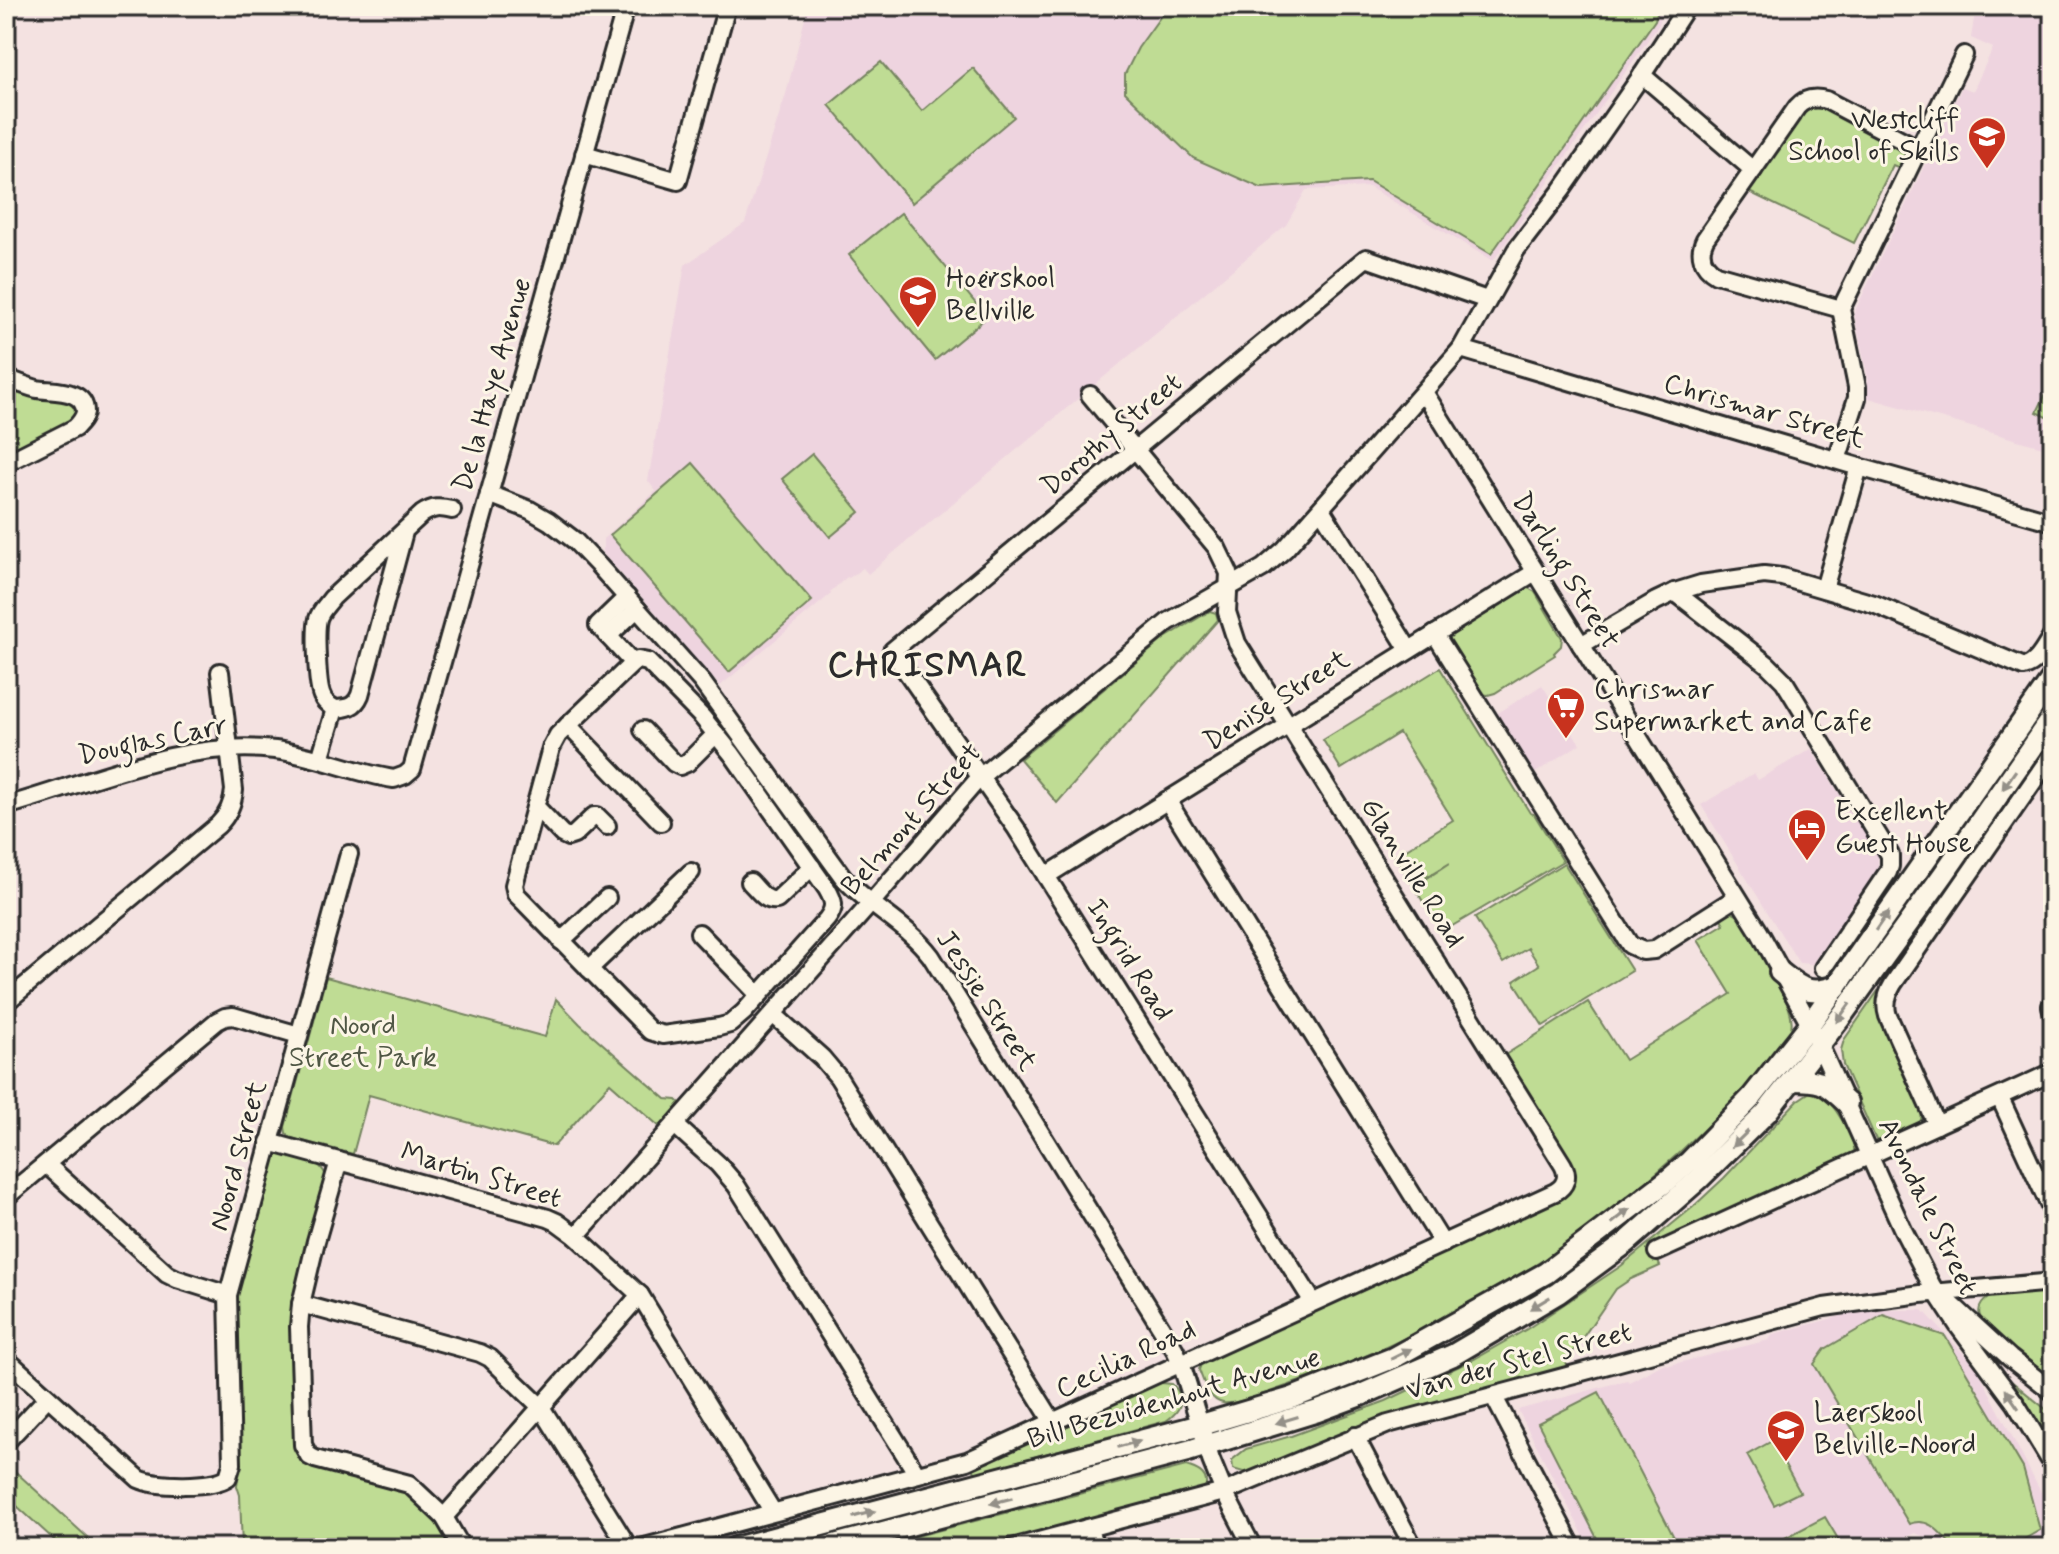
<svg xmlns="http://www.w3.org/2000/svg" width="2059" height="1554" font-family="Mynerve,sans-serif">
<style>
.built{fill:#eed4df}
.green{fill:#bfdc94;stroke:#758460;stroke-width:2}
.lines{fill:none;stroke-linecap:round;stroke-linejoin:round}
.minor-casing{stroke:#2b2b2b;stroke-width:22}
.major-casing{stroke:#2b2b2b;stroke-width:26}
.minor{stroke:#fcf5e5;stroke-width:16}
.major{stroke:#fcf5e5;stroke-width:20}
.oneway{fill:#949088}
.labels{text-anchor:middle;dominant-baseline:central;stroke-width:6;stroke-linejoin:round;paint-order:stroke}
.poi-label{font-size:28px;fill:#2b2b2b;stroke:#fcf5e5;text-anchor:start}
.street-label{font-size:28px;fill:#2b2b2b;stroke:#fcf5e5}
.park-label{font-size:28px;fill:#505745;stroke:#fcf5e5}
.district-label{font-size:36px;font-weight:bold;letter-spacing:2px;fill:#2b2b2b;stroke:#fcf5e5}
</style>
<rect width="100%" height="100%" fill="#f4e2e1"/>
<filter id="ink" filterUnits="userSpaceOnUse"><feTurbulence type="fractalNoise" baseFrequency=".0125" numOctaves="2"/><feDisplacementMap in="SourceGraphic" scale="16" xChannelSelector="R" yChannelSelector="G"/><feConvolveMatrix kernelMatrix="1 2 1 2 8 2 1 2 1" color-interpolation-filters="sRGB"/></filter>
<g filter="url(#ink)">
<g class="built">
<polygon points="808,6 1664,6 1659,24 1493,261 1369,187 1306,190 1286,225 868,574 863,568 849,578 847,577 830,592 831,594 720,686 603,553 603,539 656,491 648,481 685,265 745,223 786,94"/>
<polygon points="1976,6 2053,6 2053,450 1865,397 1868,379 1854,313 1962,87 1973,91 1993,48 1971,38"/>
<polygon points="1542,685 1580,744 1532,775 1495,715"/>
<polygon points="1811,749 1878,855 1878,869 1812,964 1799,963 1701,805 1754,773 1758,780"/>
<polygon points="1864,1310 1923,1310 1977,1368 2053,1516 2053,1545 2046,1548 2034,1548 2033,1546 2028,1548 1934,1548 1927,1538 1915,1533 1883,1548 1590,1548 1518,1410 1627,1380 1629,1382 1663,1364 1670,1365 1769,1340 1773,1334"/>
</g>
<g class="green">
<polygon points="1168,6 1659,6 1655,20 1491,254 1369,181 1261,188 1193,158 1125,92 1125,74 1138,48"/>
<polygon points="881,62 922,111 973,68 1014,117 912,203 829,105"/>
<polygon points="1819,105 1902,148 1906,156 1902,169 1893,165 1854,243 1747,191 1804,109"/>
<polygon points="901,213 987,317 935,360 849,255"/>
<polygon points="2053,379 2053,420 2037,412"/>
<path d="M 6,385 L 65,398 C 74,404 78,409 75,420 L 6,457 Z"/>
<polygon points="812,454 860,512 830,537 782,479"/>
<polygon points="693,463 812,601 729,672 610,535"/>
<polygon points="1528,588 1535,592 1562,638 1561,646 1554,653 1555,655 1495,693 1488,695 1481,694 1448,644 1450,642 1450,638 1453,634"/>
<polygon points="1210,611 1216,613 1218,620 1057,803 1020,759 1165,638"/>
<polygon points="1440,668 1530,813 1534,814 1563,861 1442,932 1414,887 1450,863 1413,885 1395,856 1453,820 1399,733 1341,769 1323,740"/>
<polygon points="1564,863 1632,971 1543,1026 1514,981 1539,965 1528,948 1503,963 1475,918"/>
<path d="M 1729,911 L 1739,916 L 1775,973 L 1772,976 C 1781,992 1797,1014 1790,1032 C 1781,1052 1743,1089 1727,1106 C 1605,1232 1459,1327 1292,1384 C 1278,1389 1235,1406 1223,1403 C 1208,1400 1204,1382 1199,1370 L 1202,1361 L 1566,1195 C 1574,1188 1576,1180 1573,1170 L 1505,1055 L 1588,1002 L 1625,1060 L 1731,994 L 1698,940 L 1724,924 L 1720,917 Z"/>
<polygon points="326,977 545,1037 556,999 580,1024 666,1099 677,1100 680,1103 660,1127 610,1083 554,1146 369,1095 353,1154 291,1138 286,1133 285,1127"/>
<polygon points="1878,991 1882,992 1922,1112 1921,1120 1917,1126 1881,1142 1876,1140 1843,1065 1841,1050 1844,1040"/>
<path d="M 1813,1090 L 1819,1090 C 1831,1102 1857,1137 1854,1154 L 1652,1246 L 1650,1255 L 1652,1257 L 1657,1259 L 1660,1266 L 1631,1279 L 1616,1289 L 1566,1362 L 1567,1366 L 1526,1380 L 1374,1421 L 1250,1474 L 1233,1469 L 1232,1460 L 1246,1449 L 1291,1436 L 1386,1401 L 1474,1359 L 1527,1329 L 1621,1266 L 1693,1207 L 1724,1178 L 1798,1100 Z"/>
<path d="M 282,1154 C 298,1158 320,1158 326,1176 L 290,1315 L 296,1440 L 300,1451 L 397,1487 C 427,1503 436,1520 453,1548 L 242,1548 L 240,1495 L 237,1486 L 238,1477 L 232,1311 L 271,1161 L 275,1155 Z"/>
<path d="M 2053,1291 L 2053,1385 C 2038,1373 1985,1333 1980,1316 C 1977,1307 1983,1301 1990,1297 Z"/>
<path d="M 1883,1315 L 1945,1336 L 2023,1468 L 2040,1530 L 2009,1548 L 1954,1548 C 1941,1534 1930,1516 1909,1524 L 1814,1364 L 1825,1349 Z"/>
<polygon points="2005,1376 2053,1415 2053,1459"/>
<path d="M 1160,1381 L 1162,1383 L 1172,1384 C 1187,1398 1181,1411 1166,1421 L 975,1473 L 973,1466 Z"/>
<polygon points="1599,1392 1677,1543 1667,1548 1602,1548 1538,1423"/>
<polygon points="1772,1441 1800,1492 1774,1505 1747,1455"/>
<polygon points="6,1463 99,1548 63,1548 6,1496"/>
<path d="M 1186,1466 C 1196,1469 1207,1473 1206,1485 L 1201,1492 L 987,1548 L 871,1548 Z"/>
<polygon points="1825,1517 1841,1544 1834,1548 1791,1548 1785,1538"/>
</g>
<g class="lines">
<g class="minor-casing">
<g id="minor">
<polyline points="1642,75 1753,170"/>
<polyline points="584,154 678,181 727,6"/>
<path d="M 1841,309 L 1716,274 C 1702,266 1698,253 1705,239 L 1797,107 C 1805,98 1815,97 1826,100 L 1919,149"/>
<polyline points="1461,349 1859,467 2053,522"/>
<path d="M 6,378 C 16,382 26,386 37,389 C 52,392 85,388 85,412 C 84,419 80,423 75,428 L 6,463"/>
<polyline points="1424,392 1760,933 1810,1024 1903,1230 1932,1286 1959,1327 2016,1404 2053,1465"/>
<polyline points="1837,460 1857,398 1857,387 1841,309 1964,55"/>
<path d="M 489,494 L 530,510 L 549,521 L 574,540 L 599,566 L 702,682 L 843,877 C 869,907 907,924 931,956 L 1175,1350 L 1181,1363 L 1211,1460 L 1224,1492 L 1253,1548"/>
<polyline points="1321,509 1409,650"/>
<path d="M 404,532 L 360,695 C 355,707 348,708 335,709 C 330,706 324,702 322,696 C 317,686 315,630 318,619 C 320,611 327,605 332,598 L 422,514 C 433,507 439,507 452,510"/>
<polyline points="1824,589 1859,467"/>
<polyline points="1675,592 1767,664 1784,681 1890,855 1890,866 1888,872 1823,968"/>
<polyline points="627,597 598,625 633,663"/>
<polyline points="1435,634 1630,945 1643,951 1654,950 1737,897"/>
<polyline points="608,636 637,609"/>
<path d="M 1581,645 L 1656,601 L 1675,592 L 1701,584 L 1764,575 L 1782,577 L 1874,604 L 2024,667 C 2038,664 2045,647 2053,635"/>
<path d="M 638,660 L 648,662 L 702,717 L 732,754 L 827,889 C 834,901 836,907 827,919 L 744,1012 L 730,1024 L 719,1027 L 663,1035 L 650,1031 L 521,899 L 516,894 L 514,885 L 551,748 L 558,735 L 633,663 Z"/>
<polyline points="568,725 661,822"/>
<polyline points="643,730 674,763 680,766 687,763 716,734"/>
<polyline points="320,759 335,709"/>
<polyline points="1167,800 1443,1244"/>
<path d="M 6,806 C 92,782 184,739 275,750 C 316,755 354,773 394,779 L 405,775 L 412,769 L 626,6"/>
<polyline points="536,807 562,834 568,837 574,835 594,816 597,816 607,826"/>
<polyline points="1046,876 1535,572"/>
<path d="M 750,882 C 758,890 765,902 777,900 L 812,867"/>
<polyline points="699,933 759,995"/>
<polyline points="561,941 607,898"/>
<polyline points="589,969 691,872"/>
<polyline points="2053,1001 2051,1006 2053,1014"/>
<path d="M 6,1002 L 218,825 C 228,815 233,804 234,790 L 220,672"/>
<polyline points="773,1014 822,1058 838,1077 1053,1422"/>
<polyline points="2000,1098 2053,1213"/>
<polyline points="675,1125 718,1164 736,1185 917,1474"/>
<path d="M 1937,1125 L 1888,1016 C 1884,1004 1887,994 1893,984 L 2053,753"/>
<polyline points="269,1142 548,1218 557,1222 576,1236 640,1295 773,1512"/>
<polyline points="339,1161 316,1241 301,1304 299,1327 303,1445 309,1456 315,1459 409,1484 444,1517 462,1548"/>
<polyline points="46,1164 167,1274 177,1279 228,1295"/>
<polyline points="6,1197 217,1021 225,1017 233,1016 299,1035"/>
<polyline points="576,1236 871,903 980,777 1168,622 1263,568 1285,549 1461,349 1516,250 1562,190 1642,75 1687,6"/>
<polyline points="1657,1252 2053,1072"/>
<polyline points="1948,1301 2010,1358 2053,1392"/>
<polyline points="1313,1302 1016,828 892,651 1366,258 1487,300"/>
<polyline points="301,1304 480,1353 490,1358 541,1407 629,1548"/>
<path d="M 6,1359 L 139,1479 C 156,1487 213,1488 228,1477 L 232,1464 L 228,1295 L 349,854"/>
<polyline points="1494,1397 1573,1548"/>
<polyline points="1355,1436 1414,1548"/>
<polyline points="6,1442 48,1397"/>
<polyline points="444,1517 640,1295"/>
<polyline points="1087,1528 1097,1548"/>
<path d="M 641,1548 L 967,1461 L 1555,1192 C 1566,1186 1569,1176 1563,1165 L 1237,643 L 1227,612 L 1229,573 L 1217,548 L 1090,395"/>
<polyline points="1012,1548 1224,1492 1388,1424 1824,1307 1921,1294 2053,1282"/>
</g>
</g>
<g class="major-casing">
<g id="major">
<path d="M 1780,972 C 1801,989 1810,996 1837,986"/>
<path d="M 1792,1080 C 1823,1080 1824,1082 1847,1103"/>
<polyline points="735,1548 1201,1425 1292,1398 1393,1358 1546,1273 1668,1180 1690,1161 1752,1097 1810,1024 2053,678"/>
<polyline points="823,1548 1188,1451 1318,1411 1361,1395 1453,1355 1558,1293 1626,1243 1700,1178 1766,1113 1840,1018 1943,875 2053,716"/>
</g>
</g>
<use href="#minor" class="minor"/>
<use href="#major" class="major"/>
</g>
<defs><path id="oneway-solid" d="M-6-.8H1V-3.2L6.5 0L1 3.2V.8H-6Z" transform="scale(2)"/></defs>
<g class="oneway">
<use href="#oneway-solid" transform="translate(2009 780) rotate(125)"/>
<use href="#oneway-solid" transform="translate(1882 921) rotate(-55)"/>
<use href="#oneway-solid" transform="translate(1843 1013) rotate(126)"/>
<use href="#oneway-solid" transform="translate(1740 1139) rotate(135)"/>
<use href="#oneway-solid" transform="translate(1621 1216) rotate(-38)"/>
<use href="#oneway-solid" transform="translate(1540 1303) rotate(149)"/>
<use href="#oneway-solid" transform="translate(1401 1354) rotate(-27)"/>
<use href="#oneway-solid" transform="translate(2012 1399) rotate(-125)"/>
<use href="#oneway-solid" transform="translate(1287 1420) rotate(163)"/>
<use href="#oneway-solid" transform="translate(1129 1444) rotate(-15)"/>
<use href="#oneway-solid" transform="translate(1001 1501) rotate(165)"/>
<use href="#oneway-solid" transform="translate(864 1514) rotate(-15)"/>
</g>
</g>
<defs>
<g id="school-pin" transform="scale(2)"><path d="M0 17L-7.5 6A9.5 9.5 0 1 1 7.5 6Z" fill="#c8321e" stroke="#fcf5e5"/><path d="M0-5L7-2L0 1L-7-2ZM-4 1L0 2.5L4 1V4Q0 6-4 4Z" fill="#fff"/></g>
<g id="supermarket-pin" transform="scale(2)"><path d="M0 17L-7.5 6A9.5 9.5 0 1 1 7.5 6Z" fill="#c8321e" stroke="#fcf5e5"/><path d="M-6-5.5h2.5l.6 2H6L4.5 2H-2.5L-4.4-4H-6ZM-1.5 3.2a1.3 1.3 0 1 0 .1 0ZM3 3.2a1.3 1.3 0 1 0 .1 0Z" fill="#fff"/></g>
<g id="hotel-pin" transform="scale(2)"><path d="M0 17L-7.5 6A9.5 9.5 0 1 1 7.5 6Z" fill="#c8321e" stroke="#fcf5e5"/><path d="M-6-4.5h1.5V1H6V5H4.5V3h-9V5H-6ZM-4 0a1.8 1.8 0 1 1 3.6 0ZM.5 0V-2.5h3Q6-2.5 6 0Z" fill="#fff"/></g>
</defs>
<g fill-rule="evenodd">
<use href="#school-pin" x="1987" y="136"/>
<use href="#school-pin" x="918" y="295"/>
<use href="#supermarket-pin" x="1566" y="706"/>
<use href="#hotel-pin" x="1807" y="828"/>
<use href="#school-pin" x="1786" y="1429"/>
</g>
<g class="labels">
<g class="poi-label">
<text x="1959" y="120" text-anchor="end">Westcliff<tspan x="1959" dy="32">School of Skills</tspan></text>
<text x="946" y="279">Hoërskool<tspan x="946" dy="32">Bellville</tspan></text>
<text x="1594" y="690">Chrismar<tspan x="1594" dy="32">Supermarket and Cafe</tspan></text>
<text x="1835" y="812">Excellent<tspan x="1835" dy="32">Guest House</tspan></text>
<text x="1814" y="1413">Laerskool<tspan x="1814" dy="32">Belville-Noord</tspan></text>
</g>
<g class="street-label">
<text transform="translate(493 385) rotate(-74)">De la Haye Avenue</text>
<text transform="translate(1764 412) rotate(16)">Chrismar Street</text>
<text transform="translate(1112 435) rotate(-40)">Dorothy Street</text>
<text transform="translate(1565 571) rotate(58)">Darling Street</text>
<text transform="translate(1277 701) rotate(-32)">Denise Street</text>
<text transform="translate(153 741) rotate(-12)">Douglas Carr</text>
<text transform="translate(912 820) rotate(-48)">Belmont Street</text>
<text transform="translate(1412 873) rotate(58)">Glanville Road</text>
<text transform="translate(1129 960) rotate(58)">Ingrid Road</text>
<text transform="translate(986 1001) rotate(57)">Jessie Street</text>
<text transform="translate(239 1156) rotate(-75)">Noord Street</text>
<text transform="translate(481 1176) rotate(17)">Martin Street</text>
<text transform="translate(1927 1207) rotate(64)">Avondale Street</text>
<text transform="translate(1126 1360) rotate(-25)">Cecilia Road</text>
<text transform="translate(1519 1362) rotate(-15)">Van der Stel Street</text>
<text transform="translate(1174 1399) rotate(-16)">Bill Bezuidenhout Avenue</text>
</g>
<g class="park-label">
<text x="363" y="1026">Noord<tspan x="363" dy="32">Street Park</tspan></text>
</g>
<g class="district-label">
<text x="928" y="666">CHRISMAR</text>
</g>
</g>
<rect width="2059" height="1554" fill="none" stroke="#fcf5e5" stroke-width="32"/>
<rect x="16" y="16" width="2027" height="1522" fill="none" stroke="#2b2b2b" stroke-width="3" filter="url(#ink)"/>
</svg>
